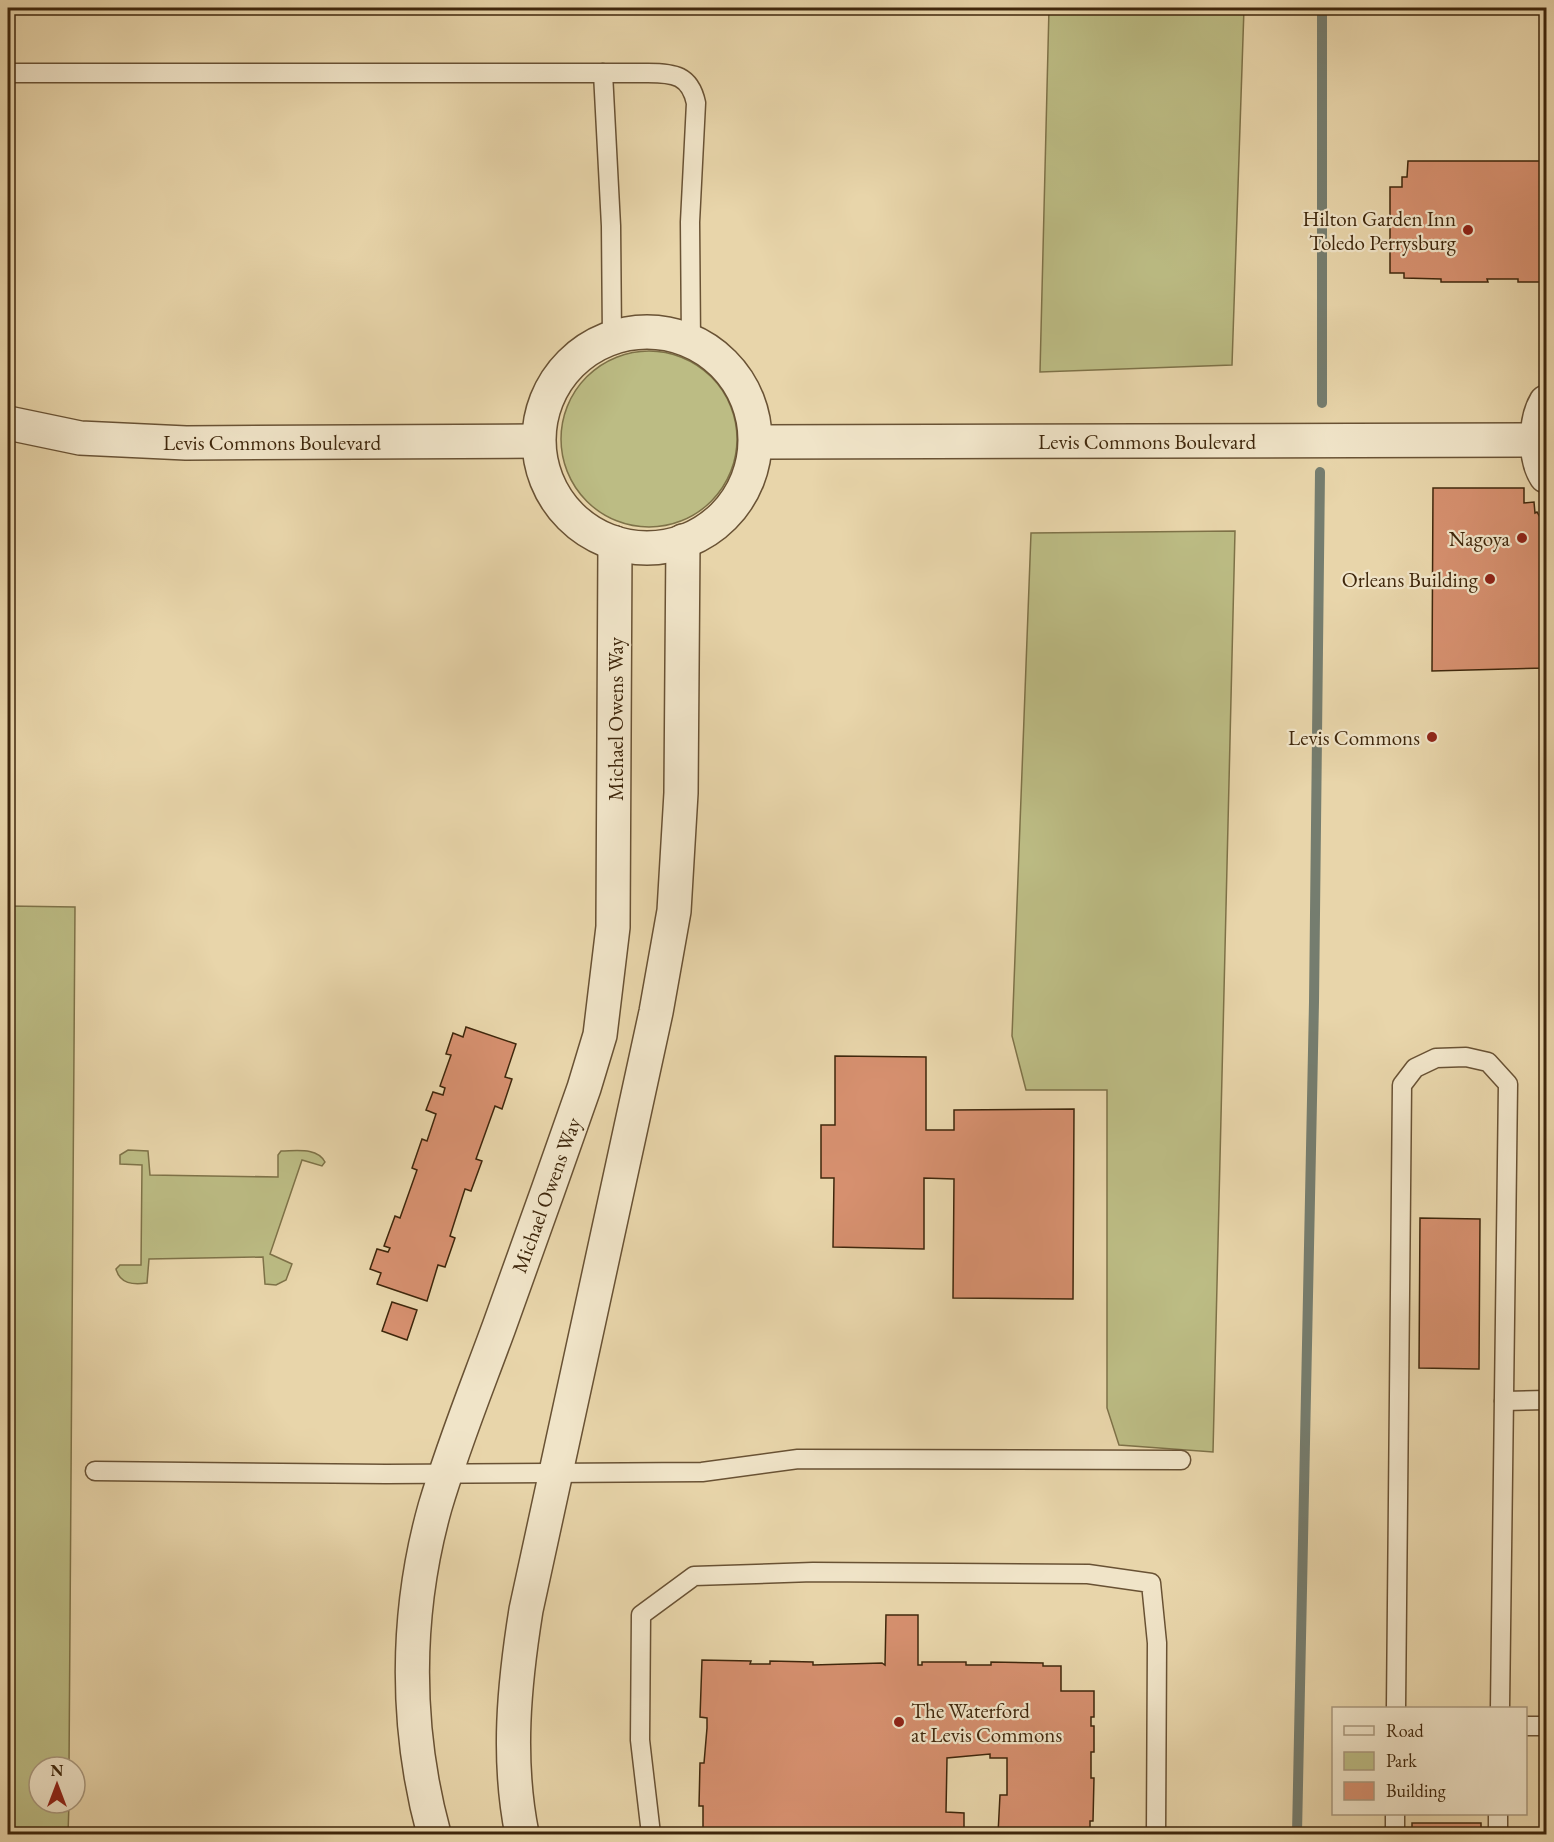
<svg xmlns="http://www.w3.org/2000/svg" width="1554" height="1842" font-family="'EB Garamond',serif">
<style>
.green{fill:#bcbc84;stroke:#7e7248;stroke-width:1.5}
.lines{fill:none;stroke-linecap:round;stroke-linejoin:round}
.stream{stroke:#757d6f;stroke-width:10}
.building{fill:#d6906f;stroke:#3f270c;stroke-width:1.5}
.lane-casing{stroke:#695234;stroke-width:21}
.street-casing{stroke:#695234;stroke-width:36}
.lane{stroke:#f0e4c8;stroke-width:18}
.street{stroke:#f0e4c8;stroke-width:33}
.poi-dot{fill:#8f2418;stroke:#f0e4c8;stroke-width:2}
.labels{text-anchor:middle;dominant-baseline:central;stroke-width:4.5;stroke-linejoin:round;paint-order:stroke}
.poi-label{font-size:21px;fill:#3f270c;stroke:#f0e4c8;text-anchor:end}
.street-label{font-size:21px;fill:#3f270c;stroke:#f0e4c8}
</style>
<rect width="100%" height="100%" fill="#e8d5aa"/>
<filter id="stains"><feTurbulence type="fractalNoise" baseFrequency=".00333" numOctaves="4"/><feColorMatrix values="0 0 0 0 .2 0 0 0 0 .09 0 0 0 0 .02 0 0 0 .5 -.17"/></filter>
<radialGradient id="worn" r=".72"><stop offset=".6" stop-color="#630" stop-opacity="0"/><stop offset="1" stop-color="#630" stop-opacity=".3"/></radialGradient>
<g class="green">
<polygon points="1049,8 1244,8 1232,365 1040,372"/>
<circle cx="649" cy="439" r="88"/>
<polygon points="1235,531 1213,1452 1119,1445 1107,1408 1107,1090 1026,1090 1012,1036 1031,533"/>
<polygon points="8,906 75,907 69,1767 39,1767 39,1803 69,1803 68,1834 8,1834"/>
<path d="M 128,1150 L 148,1151 L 150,1175 L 278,1177 L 278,1155 L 281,1151 C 296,1151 317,1147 325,1162 L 322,1166 L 302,1160 L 270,1254 L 292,1264 L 286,1280 L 276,1285 L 265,1284 L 263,1257 L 149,1259 L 147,1283 C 133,1285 120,1284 116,1269 L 120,1265 L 141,1265 L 142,1165 L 120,1164 L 120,1155 Z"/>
</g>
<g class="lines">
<g class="stream">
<polyline points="1322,8 1322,403"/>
<polyline points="1297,1834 1314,1002 1320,472"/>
</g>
</g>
<g class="building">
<polygon points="1546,157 1546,282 1518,282 1518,279 1487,279 1488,282 1441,282 1441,279 1404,278 1404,273 1390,273 1390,187 1402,187 1402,177 1407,177 1408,161 1545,161"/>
<polygon points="1433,488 1524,488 1524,503 1534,502 1535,513 1537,512 1546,528 1546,668 1432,671"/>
<polygon points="466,1027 516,1044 505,1077 512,1079 502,1109 495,1106 476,1159 482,1161 471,1191 465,1189 450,1236 455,1238 445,1267 438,1265 427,1301 377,1284 381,1273 370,1269 377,1249 388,1252 390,1248 384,1246 395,1216 400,1218 417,1170 412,1168 422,1139 427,1141 436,1114 426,1110 433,1092 443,1095 445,1088 440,1086 451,1055 446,1054 453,1033 463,1037"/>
<polygon points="835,1056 926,1057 926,1130 954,1130 954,1110 1074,1109 1073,1299 953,1298 954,1179 924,1178 924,1249 833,1247 834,1178 821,1178 821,1125 835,1125"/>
<polygon points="1420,1218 1480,1219 1479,1369 1419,1368"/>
<polygon points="392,1302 417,1310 407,1340 382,1331"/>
<polygon points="886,1615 918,1615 918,1665 922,1665 922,1662 966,1662 966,1665 991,1665 991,1662 1043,1663 1043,1666 1061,1666 1061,1691 1094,1691 1094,1717 1091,1717 1091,1726 1094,1726 1094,1752 1091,1752 1091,1778 1094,1778 1093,1821 1090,1821 1090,1834 998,1834 1000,1795 1007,1795 1007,1758 990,1758 990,1754 947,1758 946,1812 964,1813 964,1834 699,1834 699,1832 703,1832 703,1806 699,1806 700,1763 704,1763 707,1728 707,1718 700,1717 702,1660 751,1661 750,1664 770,1664 770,1661 813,1662 813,1665 882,1663 885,1665"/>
<rect x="1412" y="1823" width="69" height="11"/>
</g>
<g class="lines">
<g class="lane-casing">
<g id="lane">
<path d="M 8,73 L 648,73 C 674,73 690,75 696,103 L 690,222 L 691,342"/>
<polyline points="603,73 611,226 612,338"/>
<polyline points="1504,1401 1546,1400"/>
<polyline points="95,1471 386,1474 702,1472 798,1459 1181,1460"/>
<polyline points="1396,1708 1402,1085 1415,1068 1436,1058 1466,1057 1488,1062 1508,1084 1500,1708"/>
<polyline points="1526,1726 1546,1726"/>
<polyline points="651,1834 640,1740 641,1615 694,1576 813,1572 1088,1574 1151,1583 1157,1643 1156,1834"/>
<polyline points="1395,1834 1395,1814"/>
<polyline points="1498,1834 1498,1814"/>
</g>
</g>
<g class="street-casing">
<g id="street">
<circle cx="647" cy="440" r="108"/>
<path d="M 1546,402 C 1535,420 1534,458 1546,476"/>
<polyline points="8,423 80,438 186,443 537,441"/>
<polyline points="756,442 1537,440"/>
<path d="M 434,1834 C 405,1728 405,1614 435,1507 C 453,1446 477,1387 499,1327 C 528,1247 556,1168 584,1088 L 600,1035 L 613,927 L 615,543"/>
<path d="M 522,1834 C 507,1759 514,1685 526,1610 L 656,1012 L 674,911 L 681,793 L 683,541"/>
</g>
</g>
<use href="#lane" class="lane"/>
<use href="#street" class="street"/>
</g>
<g class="poi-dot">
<circle cx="1468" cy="230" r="6"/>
<circle cx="1522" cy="538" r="6"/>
<circle cx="1490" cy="579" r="6"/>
<circle cx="1432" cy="737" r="6"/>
<circle cx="899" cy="1722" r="6"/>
</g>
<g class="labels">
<g class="poi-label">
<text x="1456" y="218">Hilton Garden Inn<tspan x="1456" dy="24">Toledo Perrysburg</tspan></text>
<text x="1510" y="538">Nagoya</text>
<text x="1478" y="579">Orleans Building</text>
<text x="1420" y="737">Levis Commons</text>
<text x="911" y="1710" text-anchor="start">The Waterford<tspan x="911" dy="24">at Levis Commons</tspan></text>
</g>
<g class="street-label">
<text x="1147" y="441">Levis Commons Boulevard</text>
<text x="272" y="442">Levis Commons Boulevard</text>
<text transform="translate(615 719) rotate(-90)">Michael Owens Way</text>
<text transform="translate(546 1195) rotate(-70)">Michael Owens Way</text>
</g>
</g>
<rect width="1554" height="1842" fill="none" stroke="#e8d5aa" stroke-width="30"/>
<rect x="9" y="9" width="1536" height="1824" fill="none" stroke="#3f270c" stroke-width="3"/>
<rect x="15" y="15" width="1524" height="1812" fill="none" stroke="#3f270c" stroke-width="1.5"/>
<rect x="1332" y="1707" width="195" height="108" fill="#f0e4c8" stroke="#a9987d" stroke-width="1.5"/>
<rect x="1344" y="1726" width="30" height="9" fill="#f0e4c8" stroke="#a9987d" stroke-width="1.5"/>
<text x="1386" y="1737" font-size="18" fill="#3f270c">Road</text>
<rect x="1344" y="1752" width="30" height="18" fill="#bcbc84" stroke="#a9987d" stroke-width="1.5"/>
<text x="1386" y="1767" font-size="18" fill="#3f270c">Park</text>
<rect x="1344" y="1782" width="30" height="18" fill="#d6906f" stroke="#a9987d" stroke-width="1.5"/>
<text x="1386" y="1797" font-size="18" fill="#3f270c">Building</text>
<g transform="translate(57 1785)"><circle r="28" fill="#f0e4c8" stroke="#a9987d" stroke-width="1.5"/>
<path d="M0-4.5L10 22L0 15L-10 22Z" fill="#8f2418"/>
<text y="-9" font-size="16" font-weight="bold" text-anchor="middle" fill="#3f270c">N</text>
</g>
<rect width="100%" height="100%" filter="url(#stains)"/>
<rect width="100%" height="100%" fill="url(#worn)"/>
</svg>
